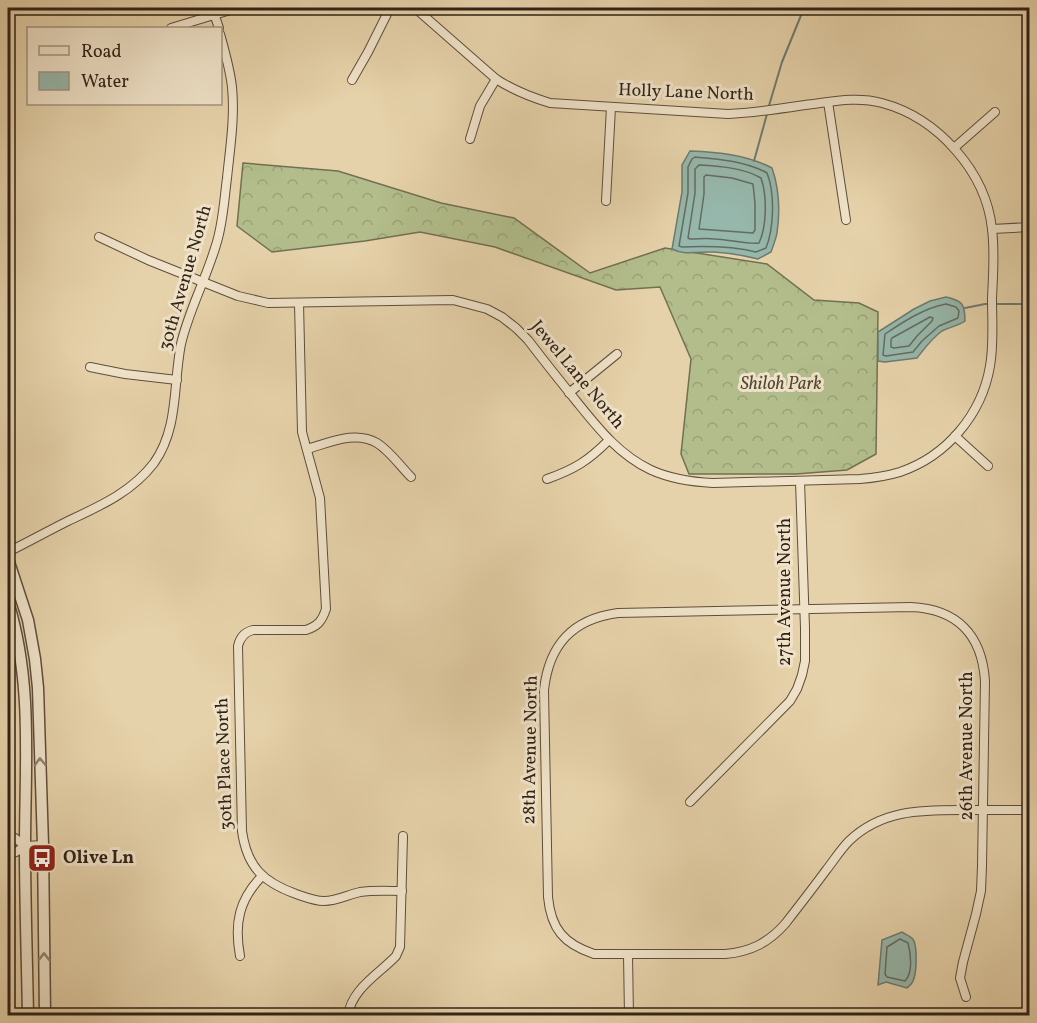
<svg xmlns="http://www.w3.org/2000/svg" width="1037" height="1023" font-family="Vollkorn,serif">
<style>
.forest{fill:url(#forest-crowns);stroke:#717051;stroke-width:1.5}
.water{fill:#96b7ab;stroke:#6d7b70;stroke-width:1.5}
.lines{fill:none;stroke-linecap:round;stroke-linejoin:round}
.shore{stroke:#636c61;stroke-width:1.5}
.stream{stroke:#6d7b70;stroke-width:2}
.minor-casing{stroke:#5e4e3c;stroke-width:10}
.tertiary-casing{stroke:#5e4e3c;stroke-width:13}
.minor{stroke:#efe2c8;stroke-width:8}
.tertiary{stroke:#efe2c8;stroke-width:10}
.oneway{stroke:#908270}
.labels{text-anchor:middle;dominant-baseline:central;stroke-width:6;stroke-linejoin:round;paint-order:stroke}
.street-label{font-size:18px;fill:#302217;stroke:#efe2c8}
.park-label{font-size:18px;font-style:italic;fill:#504934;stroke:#efe2c8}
.poi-label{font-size:18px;font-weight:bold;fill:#302217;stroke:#efe2c8;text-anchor:start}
</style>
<defs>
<pattern id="forest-crowns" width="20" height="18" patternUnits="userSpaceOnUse" patternTransform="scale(1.5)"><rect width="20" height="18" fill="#b2bd8b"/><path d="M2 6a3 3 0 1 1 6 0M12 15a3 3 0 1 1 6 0" fill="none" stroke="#99a277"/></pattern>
</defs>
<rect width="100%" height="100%" fill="#e6d2aa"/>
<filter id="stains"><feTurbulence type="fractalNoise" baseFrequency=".00333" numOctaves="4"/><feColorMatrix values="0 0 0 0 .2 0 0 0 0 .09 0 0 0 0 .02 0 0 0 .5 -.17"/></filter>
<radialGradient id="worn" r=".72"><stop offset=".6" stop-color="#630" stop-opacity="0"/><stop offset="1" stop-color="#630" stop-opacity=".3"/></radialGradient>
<polygon class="forest" points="243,163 338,171 441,203 514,218 590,273 665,248 767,264 814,300 859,303 878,312 876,454 847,470 796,474 689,474 681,454 691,359 660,287 616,290 495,247 420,232 365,241 272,252 237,226"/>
<g class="water">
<path d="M 690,151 C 718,152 747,155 772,168 C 779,188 780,212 777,233 C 776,239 773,246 771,252 L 758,259 C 743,255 729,253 714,252 C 700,251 685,256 672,249 L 682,192 L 682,165 Z"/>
<path d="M 946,297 C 962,301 965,303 965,321 C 958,326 949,327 942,331 C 932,338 924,349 917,358 L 885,362 L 878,361 L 878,332 L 914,309 L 930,301 Z"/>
<path d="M 902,932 C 906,935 912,936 914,941 C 917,949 917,973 913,981 C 912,984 910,985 907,988 L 886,982 L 878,985 L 882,940 Z"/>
</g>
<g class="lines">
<g class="shore">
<path d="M 695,157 C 719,159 746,161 767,173 C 775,193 774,228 766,248 L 756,252 C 732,246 707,246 682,247 L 679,246 L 688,193 L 688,167 L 692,159 Z"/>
<path d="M 699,165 C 719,166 744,168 761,178 C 767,195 767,226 759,243 C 752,245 725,239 715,239 C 707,238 699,239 690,239 L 688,238 L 695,193 L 695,169 Z"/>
<polygon points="706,175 732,178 753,184 755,203 755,230 753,233 699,229 704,194 704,177"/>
<path d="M 946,304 L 956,307 L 959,311 L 958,318 L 939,326 L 922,341 L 913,352 L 886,356 L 883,355 L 885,334 C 903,322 924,308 946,304 Z"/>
<polygon points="930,317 933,318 932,321 917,336 909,346 894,348 891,347 891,340 892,338"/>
<path d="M 900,939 L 908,943 C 911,954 913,973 905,981 L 887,977 L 885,974 L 887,947 Z"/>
</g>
<g class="stream">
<polyline points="768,109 782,62 804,8"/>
<polyline points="754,161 767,114"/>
<polyline points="965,308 985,304 1030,304"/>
</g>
<g class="minor-casing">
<g id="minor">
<polyline points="212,8 219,28"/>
<polyline points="171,28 237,8"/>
<polyline points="352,80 368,52 390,8"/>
<polyline points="828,102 846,220"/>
<polyline points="470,139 480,106 496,79"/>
<polyline points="954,148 995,112"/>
<polyline points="606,201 611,107"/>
<polyline points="992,229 1030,227"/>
<path d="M 99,237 L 148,260 L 238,296 L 268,303 L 453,300 L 487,309 L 502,317 L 516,328 L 528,340 C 544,361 560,381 577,402 C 598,428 619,455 651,470 C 671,479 692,482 713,483 L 860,479 C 874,478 887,476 900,472 C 947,456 982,414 990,366 C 994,344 992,320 992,298 C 993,275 995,252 992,229 C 986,172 938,118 882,103 C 856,96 831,102 805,105 C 779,109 754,113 728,114 L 550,103 C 530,97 513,90 496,79 L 415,8"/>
<path d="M 299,303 L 302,432 L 320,498 L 326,609 C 322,621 318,626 306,630 L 253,630 C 245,632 240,637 238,646 L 242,831 C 247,867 263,882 296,894 C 305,897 314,901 324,901 C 337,901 347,895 360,892 C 374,890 388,891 402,891"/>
<polyline points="90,367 125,374 177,380"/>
<polyline points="569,393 617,354"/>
<polyline points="955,436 988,466"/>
<path d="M 307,449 C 329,443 355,430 377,443 C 390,451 400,466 411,477"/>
<path d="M 547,479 C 575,469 588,461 609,440"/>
<path d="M 8,552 C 28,542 48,531 68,521 C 100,506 132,492 154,463 C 179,428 173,384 181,344 C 189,310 206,279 216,245 C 223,224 224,201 227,178 C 230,148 235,118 232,87 C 230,69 225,52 220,34"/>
<polyline points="690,802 790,701 797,689 802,675 805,661 805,628 800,481"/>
<polyline points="8,839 15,838 25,846"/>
<polyline points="25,846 43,845"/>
<polyline points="8,855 16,852 25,846"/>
<polyline points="628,955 629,1016"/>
<path d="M 240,956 C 234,923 239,900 262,876"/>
<path d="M 966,997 L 960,978 L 963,962 L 976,914 L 981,891 L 982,866 L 985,681 C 982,635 957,609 911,607 L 618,613 C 572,619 549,645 544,690 L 548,897 C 551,929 564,944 594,954 L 725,954 C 750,952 768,943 785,924 C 799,906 813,888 827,869 C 834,860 841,849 849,841 C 882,809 923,810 965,810 C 987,810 1008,810 1030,810"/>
<path d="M 348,1016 C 351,989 379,974 396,956 L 400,947 L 403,836"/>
</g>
</g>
<g class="tertiary-casing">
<g id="tertiary">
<polyline points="8,559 28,620 35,659 38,688 43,845 45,1016"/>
<path d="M 8,602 C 33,682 25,764 25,847 C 25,903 27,959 28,1016"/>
</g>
</g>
<use href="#minor" class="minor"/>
<use href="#tertiary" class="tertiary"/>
</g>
<defs><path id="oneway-chevron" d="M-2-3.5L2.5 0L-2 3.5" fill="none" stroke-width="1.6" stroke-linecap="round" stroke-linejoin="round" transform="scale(1.5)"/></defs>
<g class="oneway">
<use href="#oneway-chevron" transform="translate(40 762) rotate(-92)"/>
<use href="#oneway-chevron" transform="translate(44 957) rotate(-91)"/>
</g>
<defs>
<g id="bus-square" transform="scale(1.5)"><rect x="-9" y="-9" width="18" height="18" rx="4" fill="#8f2418" stroke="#efe2c8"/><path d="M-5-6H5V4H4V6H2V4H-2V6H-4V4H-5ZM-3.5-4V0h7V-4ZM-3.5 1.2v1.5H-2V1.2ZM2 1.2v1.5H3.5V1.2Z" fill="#fff"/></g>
</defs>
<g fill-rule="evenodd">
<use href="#bus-square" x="42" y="858"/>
</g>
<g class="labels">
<g class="street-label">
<text transform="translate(686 93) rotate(2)">Holly Lane North</text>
<text transform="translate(186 278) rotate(-74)">30th Avenue North</text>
<text transform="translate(577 375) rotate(50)">Jewel Lane North</text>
<text transform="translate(785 592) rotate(-90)">27th Avenue North</text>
<text transform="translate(967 746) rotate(-90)">26th Avenue North</text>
<text transform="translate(531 750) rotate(-89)">28th Avenue North</text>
<text transform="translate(225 764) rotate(-92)">30th Place North</text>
</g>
<g class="park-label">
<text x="781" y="384">Shiloh Park</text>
</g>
<g class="poi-label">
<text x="63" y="858">Olive Ln</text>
</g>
</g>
<rect width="1037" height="1023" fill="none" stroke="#e6d2aa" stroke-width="30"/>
<rect x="9" y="9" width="1019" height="1005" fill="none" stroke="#302217" stroke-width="3"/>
<rect x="15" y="15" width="1007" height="993" fill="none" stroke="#302217" stroke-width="1.5"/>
<rect x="27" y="27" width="195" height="78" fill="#efe2c8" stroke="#a39581" stroke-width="1.5"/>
<rect x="39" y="46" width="30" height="9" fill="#efe2c8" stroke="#a39581" stroke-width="1.5"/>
<text x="81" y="57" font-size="18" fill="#302217">Road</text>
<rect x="39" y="72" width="30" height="18" fill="#96b7ab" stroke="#a39581" stroke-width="1.5"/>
<text x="81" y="87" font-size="18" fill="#302217">Water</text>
<rect width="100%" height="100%" filter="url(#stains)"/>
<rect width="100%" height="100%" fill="url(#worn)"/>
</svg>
